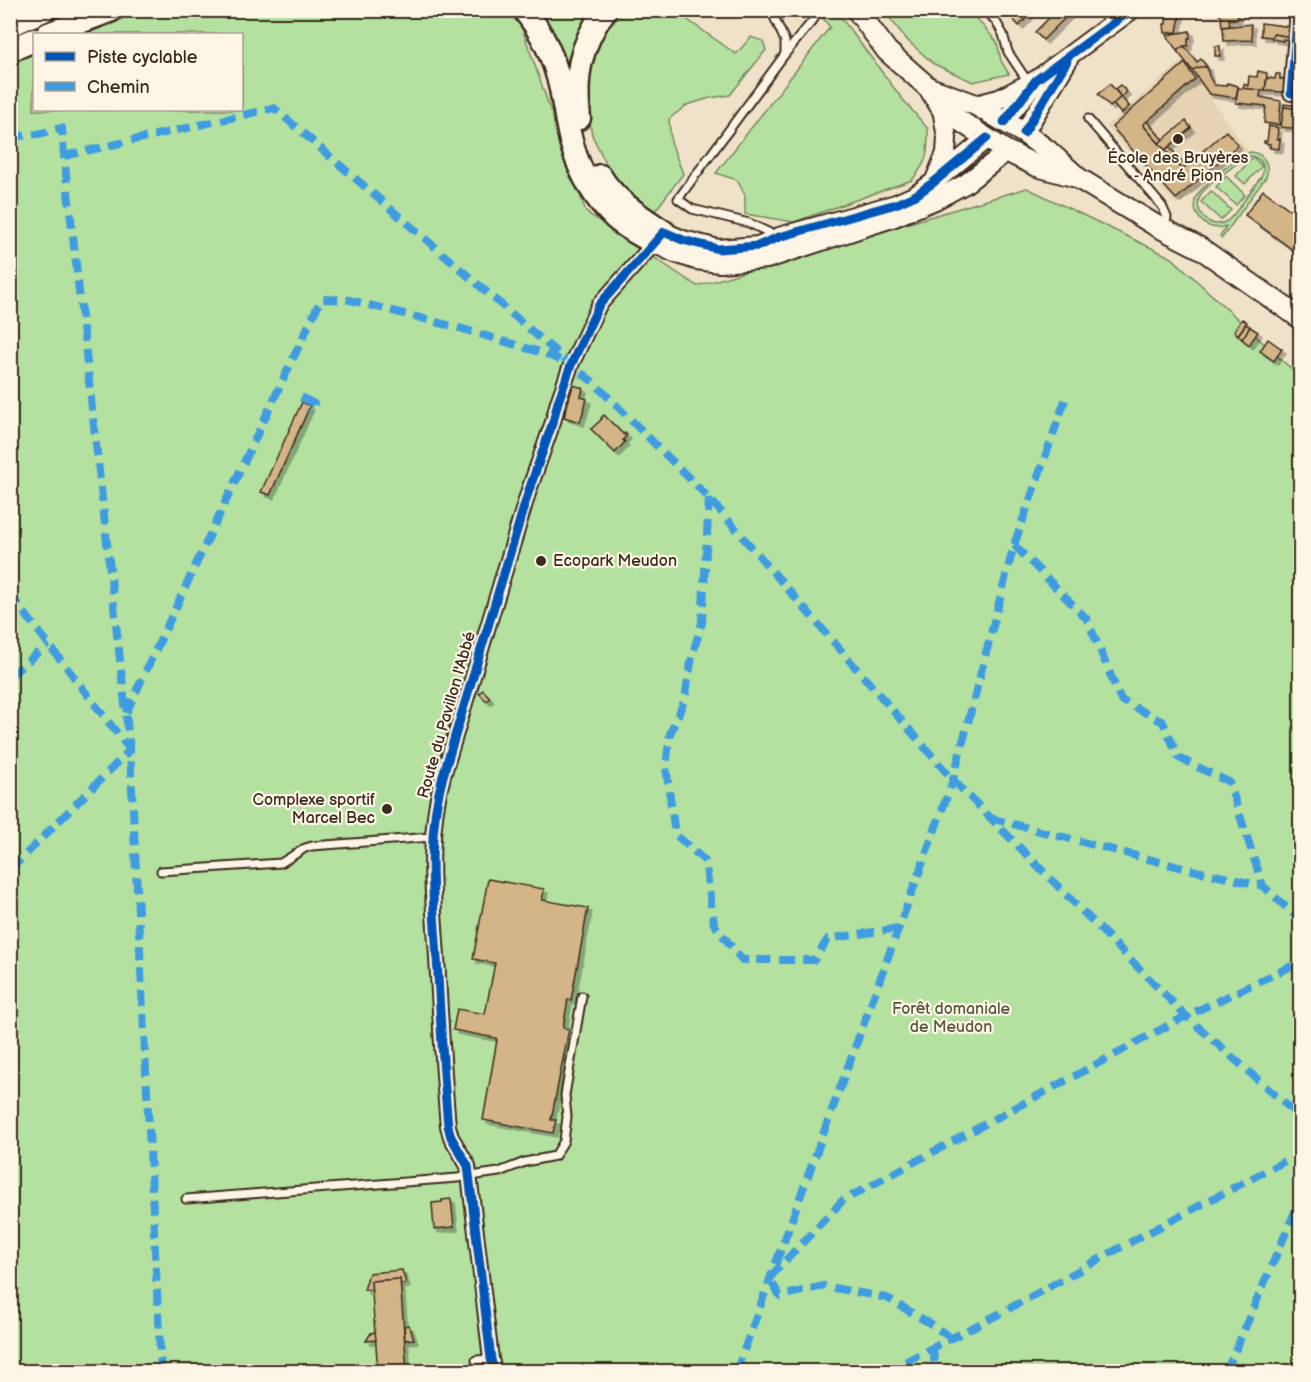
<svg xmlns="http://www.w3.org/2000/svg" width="1311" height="1382" font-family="'Balsamiq Sans',sans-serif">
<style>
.built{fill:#e7d4b5}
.green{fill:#b4e1a0;stroke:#78865f;stroke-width:1.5;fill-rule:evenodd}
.building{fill:#d3b587;stroke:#3b2a1e;stroke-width:1.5;filter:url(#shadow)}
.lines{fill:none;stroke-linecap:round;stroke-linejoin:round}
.service-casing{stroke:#3b2a1e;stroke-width:11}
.minor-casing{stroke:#3b2a1e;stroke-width:18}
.tertiary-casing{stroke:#3b2a1e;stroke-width:22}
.secondary-casing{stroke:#3b2a1e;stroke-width:24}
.trunk-casing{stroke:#3b2a1e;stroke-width:27}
.service{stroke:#fcf5e5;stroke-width:7}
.minor{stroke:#fcf5e5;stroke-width:14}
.tertiary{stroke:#fcf5e5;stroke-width:18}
.secondary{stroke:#fcf5e5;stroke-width:20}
.trunk{stroke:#fcf5e5;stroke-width:22}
.quiet{stroke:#3f9ce0;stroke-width:8;stroke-dasharray:15 8;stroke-linecap:butt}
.cycleway-casing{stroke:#fcf5e5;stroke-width:13}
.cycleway{stroke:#0057b8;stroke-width:9}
.poi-dot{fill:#3b2a1e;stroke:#fcf5e5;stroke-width:2}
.labels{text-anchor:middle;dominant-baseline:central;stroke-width:4.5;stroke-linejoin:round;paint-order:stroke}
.poi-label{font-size:16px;fill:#3b2a1e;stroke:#fcf5e5}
.street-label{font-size:16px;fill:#3b2a1e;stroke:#fcf5e5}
.park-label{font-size:16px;fill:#59583e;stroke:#fcf5e5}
</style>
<defs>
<filter id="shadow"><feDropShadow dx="4" dy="4" stdDeviation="0" flood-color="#0004"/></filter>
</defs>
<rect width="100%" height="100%" fill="#f0e2c9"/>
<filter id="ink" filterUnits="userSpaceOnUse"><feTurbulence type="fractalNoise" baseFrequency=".0167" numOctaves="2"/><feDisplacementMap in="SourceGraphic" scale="12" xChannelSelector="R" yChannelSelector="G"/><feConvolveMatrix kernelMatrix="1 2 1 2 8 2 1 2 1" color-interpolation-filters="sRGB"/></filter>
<g filter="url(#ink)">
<polygon class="built" points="1184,59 1248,151 1177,206 1106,126"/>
<g class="green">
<path d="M 10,11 L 516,11 L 586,212 L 697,286 L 1027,188 L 1172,258 L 1300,377 L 1300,1371 L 11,1371 ZM 34,34 L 242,34 L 242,110 L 34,110 Z"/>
<polygon points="534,11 596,11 570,92"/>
<polygon points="623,11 675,11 736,54 751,37 763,41 766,50 730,95 710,98 687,105 669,119 671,142 683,174 655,211 642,211 613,178 592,135 585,95 589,67 600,38"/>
<path d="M 817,11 L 836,11 L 900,96 L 928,129 C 928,154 928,161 912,180 L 794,222 L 745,214 L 745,195 L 737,180 L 716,173 L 830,27 Z"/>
<polygon points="884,11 970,11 997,42 1001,61 1009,74 973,82 934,64 908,41"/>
<path d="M 1252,152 C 1265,155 1270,165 1266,177 L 1222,238 L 1220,236 L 1226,226 C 1222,227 1217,229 1212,227 C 1200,224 1191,209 1196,197 C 1200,188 1233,161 1243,155 C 1246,153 1247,153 1252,152 ZM 1249,156 C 1261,157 1267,166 1261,177 C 1254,186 1235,216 1227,221 C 1210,232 1191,210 1201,194 C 1207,185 1234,166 1244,158 Z"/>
<polygon points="1253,157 1262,166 1245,184 1236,176"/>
<polygon points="1226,176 1245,195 1236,205 1216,187"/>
<polygon points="1211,191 1231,210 1221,220 1201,202"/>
</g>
<g class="building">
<polygon points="1005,10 1034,10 1019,26"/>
<polygon points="1057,10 1073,10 1043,40 1035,32"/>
<polygon points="1171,10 1181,10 1177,32 1165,33 1164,24 1166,24 1166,18 1168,18"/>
<polygon points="1218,10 1239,10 1237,20 1229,19 1230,26 1222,27 1221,15 1218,14"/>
<polygon points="1265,10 1283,10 1283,13 1265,14"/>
<polygon points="1261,23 1292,27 1292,37 1273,34 1272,37 1261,36"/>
<polygon points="1251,24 1252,40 1224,41 1223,27"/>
<polygon points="1190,31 1190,38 1188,38 1188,46 1184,46 1177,51 1167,35"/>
<polygon points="1273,34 1292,37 1291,40 1283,39 1283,41 1272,39"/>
<polygon points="1184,46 1197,62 1201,59 1207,67 1192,70 1177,51"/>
<rect x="1215" y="46" width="5" height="10"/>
<polygon points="1185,63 1195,79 1143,125 1182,169 1226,131 1238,145 1176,199 1112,127"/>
<polygon points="1200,67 1207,67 1209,76 1214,85 1226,86 1227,83 1238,86 1236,98 1209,94 1192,70"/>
<polygon points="1258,71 1267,73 1265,91 1243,89 1244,84 1248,86 1249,76 1257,77"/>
<polygon points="1276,74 1280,74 1280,79 1288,79 1288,83 1282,92 1265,91 1267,78 1275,79"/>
<polygon points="1110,84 1121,97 1110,107 1098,94"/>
<polygon points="1120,85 1127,92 1121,97 1115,89"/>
<polygon points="1238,88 1261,90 1260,97 1281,101 1279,125 1264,123 1266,106 1236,103"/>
<polygon points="1121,97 1129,106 1121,114 1113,104"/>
<polygon points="1284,104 1300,106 1300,109 1284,107"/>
<polygon points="1284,107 1300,109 1300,129 1281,127"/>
<polygon points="1147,121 1163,140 1159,143 1143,125"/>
<polygon points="1186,121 1191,128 1165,150 1159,143"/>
<polygon points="1269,126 1278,128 1277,139 1280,139 1279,149 1270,148 1270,144 1264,143 1264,141 1267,141"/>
<polygon points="1169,147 1186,166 1182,169 1165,150"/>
<polygon points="1263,190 1300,217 1300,255 1245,215"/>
<polygon points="1242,319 1247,322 1238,335 1234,331"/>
<polygon points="1246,324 1250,327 1242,339 1238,335"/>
<polygon points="1250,327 1258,332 1249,345 1242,339"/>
<polygon points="1268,339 1282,349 1274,361 1260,351"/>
<polygon points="573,385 583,388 581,397 587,399 580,422 564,417"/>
<polygon points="302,402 310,406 270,495 261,492"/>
<polygon points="604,415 624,435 625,433 627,435 623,440 625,442 615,453 591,429 602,419 601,418"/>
<polygon points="483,690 490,698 486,701 479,693"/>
<polygon points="488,879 544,889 542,900 588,908 571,1000 568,999 563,1028 569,1029 551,1120 556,1120 553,1133 483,1120 497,1040 496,1040 496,1038 453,1030 457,1009 485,1014 495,963 473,959"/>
<polygon points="451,1199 454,1227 434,1229 432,1203 442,1202 442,1200"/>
<polygon points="402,1270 406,1283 401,1285 400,1279 371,1281 372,1289 364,1290 369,1273"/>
<polygon points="400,1279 407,1372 378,1372 371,1281"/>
<polygon points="409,1325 414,1339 405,1340 404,1326"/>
<polygon points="375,1332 376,1340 366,1341 371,1333"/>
</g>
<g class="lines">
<g class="service-casing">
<g id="service">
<polyline points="771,10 785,41 785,54 678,199 692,209 749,223 774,235"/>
<polyline points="985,10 995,20 1003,34 1008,52 1028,82"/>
<polyline points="785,54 814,19"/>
<polyline points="1088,119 1162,206 1167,217 1165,229"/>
<polyline points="161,871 281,863 305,848 312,846 432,837"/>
<polyline points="186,1199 457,1178 499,1172 525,1162 555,1156 564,1141 567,1117 565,1095 582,996"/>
<polyline points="476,1360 491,1359"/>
</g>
</g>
<g class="minor-casing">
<g id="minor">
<polyline points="1291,93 1298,10"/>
<path d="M 494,1372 L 491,1359 L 468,1166 L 451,1137 L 448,1126 C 443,1070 440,1013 437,957 C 433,895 426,837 443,776 L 529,490 L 553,422 L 558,402 L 571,365 L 599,305 L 659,238"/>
</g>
</g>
<g class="tertiary-casing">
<g id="tertiary">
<polyline points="976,105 999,99 1036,80 1131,10"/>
<polyline points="1004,122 1032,86"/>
<polyline points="1024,133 1068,60"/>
<polyline points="935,180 946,153 947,138 942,109"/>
<polyline points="664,232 683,240 718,249 758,246 779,237 896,204 916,195 934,182 987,138"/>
<polyline points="654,243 675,253 696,260 720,263 767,259 892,218 935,200 965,184 996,160 1006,151"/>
</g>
</g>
<g class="secondary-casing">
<g id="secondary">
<polyline points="857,10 887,51 929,88 942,109 1006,151 1037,166 1073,176"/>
<polyline points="929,88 976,105 1024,133 1047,150 1078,178 1155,225 1200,248 1300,318"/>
</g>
</g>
<g class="trunk-casing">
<g id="trunk">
<path d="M 524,10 C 543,33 555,61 561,89 C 565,108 567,129 573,148 C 581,174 595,199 615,218 C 626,228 641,235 654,243"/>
<polyline points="10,25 44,10"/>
<polyline points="48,34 112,10"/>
<polyline points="10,50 34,40"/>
<path d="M 579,118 C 574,76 580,45 605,10"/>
<path d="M 600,176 C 615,201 640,216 664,232"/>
</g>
</g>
<use href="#service" class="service"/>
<use href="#minor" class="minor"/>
<use href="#tertiary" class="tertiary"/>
<use href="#secondary" class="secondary"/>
<use href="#trunk" class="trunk"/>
<g class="quiet">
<polyline points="10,137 38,134 62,128 64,156 130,750 161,1372"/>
<polyline points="64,156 274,108 571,365 592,381 709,498 953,780 1186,1016 1300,1117"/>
<polyline points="301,397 314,404 309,412"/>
<polyline points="709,498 702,623 692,656 685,699 670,734 666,767 675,834 705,861 714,924 742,960 814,960 828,939 899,928"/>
<polyline points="1014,545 1087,619 1121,700 1163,722 1179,758 1229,782 1263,886 1300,920"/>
<polyline points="10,594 130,750"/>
<polyline points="10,676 48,644"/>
<polyline points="126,713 321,299 350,300 463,329 546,354 562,361"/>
<polyline points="990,818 1179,867 1263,886"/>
<polyline points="10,870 130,750"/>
<polyline points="951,1338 931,1324 887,1298 824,1286 780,1296 769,1278 842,1201 1186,1016 1300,962"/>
<polyline points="933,1347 935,1372"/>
<polyline points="736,1372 953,780 1014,545 1067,395"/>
<polyline points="885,1372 1001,1313 1140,1237 1300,1153"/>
<polyline points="1226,1372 1300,1200"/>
</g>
<g class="cycleway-casing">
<g id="cycleway">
<polyline points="1291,93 1298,10"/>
<polyline points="1004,122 1036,80 1131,10"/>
<polyline points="1024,133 1067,61"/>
<path d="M 494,1372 L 491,1359 L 468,1166 L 451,1137 L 448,1126 C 443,1070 440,1013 437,957 C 433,895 426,837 443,776 L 529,490 L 553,422 L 558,402 L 571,365 L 599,305 L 664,232 L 683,240 L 718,249 L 758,246 L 779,237 L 896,204 L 916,195 L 934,182 L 987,138"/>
</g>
</g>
<use href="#cycleway" class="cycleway"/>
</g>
</g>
<g class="poi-dot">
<circle cx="1178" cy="139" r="6"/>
<circle cx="541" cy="561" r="6"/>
<circle cx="387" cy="809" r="6"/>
</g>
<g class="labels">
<g class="poi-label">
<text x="1178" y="158">École des Bruyères<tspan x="1178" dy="18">- André Pion</tspan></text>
<text x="553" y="561" text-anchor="start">Ecopark Meudon</text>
<text x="375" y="800" text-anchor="end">Complexe sportif<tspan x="375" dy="18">Marcel Bec</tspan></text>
</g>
<g class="street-label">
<text transform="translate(447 715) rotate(-74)">Route du Pavillon l'Abbé</text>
</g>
<g class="park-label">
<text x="951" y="1009">Forêt domaniale<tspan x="951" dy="18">de Meudon</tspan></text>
</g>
</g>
<rect width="1311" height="1382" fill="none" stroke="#fcf5e5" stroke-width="36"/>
<rect x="18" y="18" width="1275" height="1346" fill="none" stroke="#3b2a1e" stroke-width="2" filter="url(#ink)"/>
<rect x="33" y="33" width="210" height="78" fill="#fcf5e5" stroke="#afa495" stroke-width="1.5"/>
<rect x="45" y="52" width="30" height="9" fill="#0057b8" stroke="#afa495" stroke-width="1.5"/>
<text x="87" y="63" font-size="18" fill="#3b2a1e">Piste cyclable</text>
<rect x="45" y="82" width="30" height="9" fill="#3f9ce0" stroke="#afa495" stroke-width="1.5"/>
<text x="87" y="93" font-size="18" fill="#3b2a1e">Chemin</text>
</svg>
